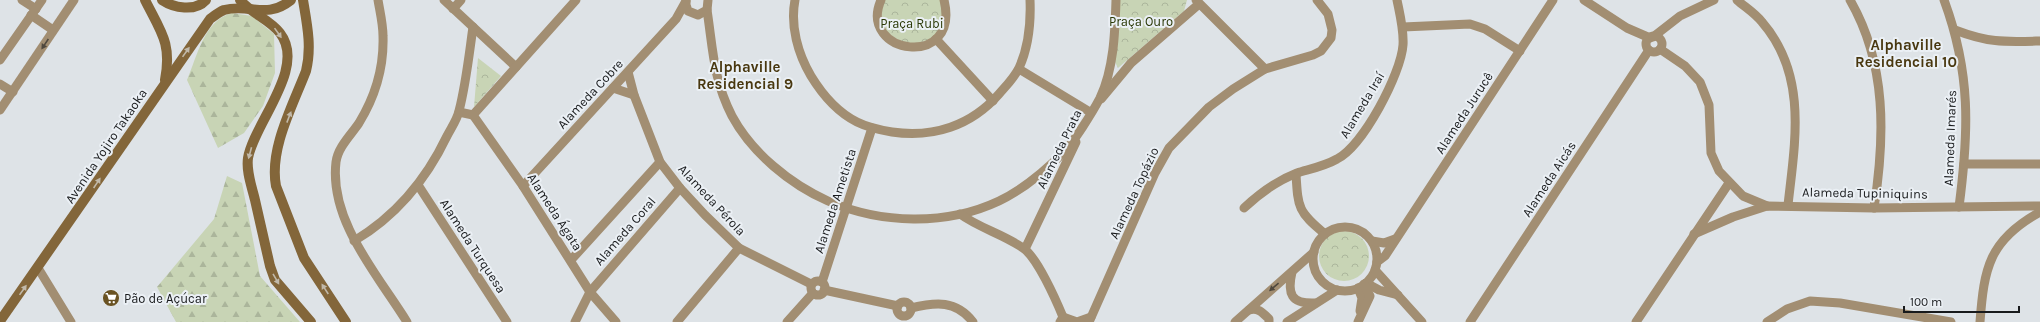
<svg xmlns="http://www.w3.org/2000/svg" width="2040" height="322" font-family="Karla,sans-serif">
<style>
.forest{fill:url(#forest-firs)}
.park{fill:url(#park-crowns)}
.lines{fill:none;stroke-linecap:round;stroke-linejoin:round}
.street{stroke:#a28e72;stroke-width:9}
.secondary{stroke:#83663a;stroke-width:10}
.oneway{fill:#c1b9aa}
.oneway2{fill:#4f483e}
.labels{text-anchor:middle;dominant-baseline:central;stroke-width:4;stroke-linejoin:round;paint-order:stroke}
.park-label{font-size:13px;fill:#2a3805;stroke:#ebf0f5}
.street-label{font-size:13px;fill:#181a1c;stroke:#ebf0f5}
.poi-label{font-size:13px;fill:#181a1c;stroke:#ebf0f5;text-anchor:start}
.quarter-label{font-size:15px;font-weight:bold;fill:#493810;stroke:#ebf0f5}
</style>
<defs>
<pattern id="forest-firs" width="22" height="20" patternUnits="userSpaceOnUse"><rect width="22" height="20" fill="#c8d4b5"/><path d="M5 1l3.5 6h-7zM16 11l3.5 6h-7z" fill="#abb59b"/></pattern>
<pattern id="park-crowns" width="20" height="18" patternUnits="userSpaceOnUse"><rect width="20" height="18" fill="#c8d4b5"/><path d="M2 6a3 3 0 1 1 6 0M12 15a3 3 0 1 1 6 0" fill="none" stroke="#abb59b"/></pattern>
</defs>
<rect width="100%" height="100%" fill="#dee3e7"/>
<g class="forest">
<path d="M 232,13 L 252,16 L 274,34 L 275,73 L 263,106 L 244,133 L 218,148 L 187,80 C 197,57 204,20 232,13 Z"/>
<polygon points="227,176 242,183 260,276 300,322 176,322 157,287 214,219"/>
</g>
<g class="park">
<polygon points="882,0 941,0 944,21 933,39 907,46 884,31 880,5"/>
<polygon points="1118,0 1187,0 1184,11 1118,68 1114,60"/>
<polygon points="478,58 501,76 474,107"/>
<circle cx="1344" cy="256" r="25"/>
</g>
<g class="lines">
<g class="street">
<polyline points="22,0 36,9"/>
<path d="M 378,0 C 380,12 383,24 383,36 C 384,66 375,97 359,123 C 351,135 338,147 336,162 C 329,221 378,275 407,322"/>
<polyline points="444,0 516,67"/>
<polyline points="686,0 686,5 688,11 698,15 707,10 708,0"/>
<path d="M 795,0 C 790,26 798,54 811,76 C 822,94 837,112 857,122 C 869,128 880,130 892,132 C 933,138 971,126 999,94 C 1006,86 1014,78 1019,68 C 1029,46 1031,24 1030,0"/>
<path d="M 881,0 C 857,55 961,70 944,0"/>
<polyline points="1196,0 1265,69"/>
<polyline points="1584,0 1627,28 1650,38"/>
<path d="M 1737,0 C 1745,7 1755,13 1762,22 C 1808,75 1795,142 1788,205"/>
<path d="M 1850,0 C 1887,64 1885,137 1874,208"/>
<path d="M 1944,0 C 1971,73 1969,131 1959,207"/>
<polyline points="453,9 461,0"/>
<path d="M 707,10 C 713,49 713,79 732,116 C 752,153 790,184 828,201 C 881,224 946,226 999,201 C 1022,190 1045,171 1063,153 C 1074,142 1092,113 1100,98 C 1114,69 1115,31 1116,0"/>
<polyline points="31,15 53,30"/>
<polyline points="1403,27 1470,24 1485,29 1520,51"/>
<path d="M 1955,30 C 1989,43 2004,42 2040,41"/>
<circle cx="1654" cy="44" r="8"/>
<polyline points="1653,37 1680,16 1714,0"/>
<polyline points="936,39 993,101"/>
<polyline points="1660,49 1685,66 1700,82 1709,105 1711,153 1719,171 1743,196 1767,206"/>
<polyline points="0,60 42,0"/>
<polyline points="1019,69 1090,112"/>
<polyline points="628,72 634,95 660,162 680,188 705,215 739,248 811,284"/>
<polyline points="0,84 13,92"/>
<polyline points="613,88 634,95"/>
<polyline points="1101,99 1131,63 1199,4"/>
<polyline points="0,110 74,0"/>
<polyline points="459,112 473,115 576,0"/>
<polyline points="473,115 523,186 590,292 616,322"/>
<polyline points="1964,164 2040,164"/>
<path d="M 1296,174 C 1298,208 1298,212 1325,234"/>
<polyline points="418,185 507,322"/>
<polyline points="523,186 676,19 686,1"/>
<path d="M 1244,208 C 1260,193 1276,181 1297,173 C 1310,169 1325,166 1337,159 C 1363,146 1401,74 1403,45 C 1404,30 1400,15 1397,0"/>
<path d="M 960,214 C 979,228 1003,234 1023,248 C 1037,257 1056,300 1063,317 L 1060,322"/>
<circle cx="1345" cy="259" r="32"/>
<polyline points="1694,234 1733,217 1767,206 1874,208 2040,206"/>
<path d="M 354,241 C 396,216 426,180 447,136 C 451,128 457,120 459,111 C 466,84 469,55 473,27"/>
<polyline points="1372,241 1384,243 1395,239"/>
<polyline points="1025,249 1076,142"/>
<polyline points="571,260 660,162"/>
<polyline points="1377,262 1385,256 1553,0"/>
<polyline points="38,268 71,322"/>
<polyline points="1375,270 1422,322"/>
<path d="M 1292,272 C 1287,294 1291,304 1315,303"/>
<circle cx="818" cy="288" r="7"/>
<polyline points="822,282 872,128"/>
<polyline points="1366,283 1379,290 1398,295"/>
<polyline points="1358,288 1362,298 1360,311"/>
<polyline points="824,290 898,306"/>
<circle cx="904" cy="309" r="7"/>
<path d="M 911,308 C 936,302 956,300 973,322"/>
<path d="M 1249,310 C 1258,307 1263,313 1269,319 L 1269,322"/>
<polyline points="1063,317 1077,322 1091,317"/>
<polyline points="575,322 590,292 680,188"/>
<polyline points="677,322 739,248"/>
<polyline points="787,322 813,293"/>
<polyline points="1089,322 1155,173 1169,148 1209,107 1233,89 1265,69 1313,55 1321,51 1331,38 1332,30 1328,14 1317,0"/>
<polyline points="1235,322 1314,252"/>
<polyline points="1287,322 1337,290"/>
<polyline points="1358,322 1370,296 1364,284"/>
<polyline points="1470,322 1649,50"/>
<polyline points="1636,322 1729,183"/>
<polyline points="1767,322 1787,309 1810,301 1840,303 1951,322"/>
<path d="M 1980,322 C 1984,268 1989,240 2040,212"/>
</g>
<g class="secondary">
<path d="M 145,0 C 161,32 172,43 165,80"/>
<path d="M 162,0 C 174,8 195,12 206,0"/>
<path d="M 240,0 C 252,14 269,19 280,33 C 307,68 254,123 248,158 C 246,172 252,187 255,200 C 260,222 265,244 270,266 L 275,280 L 311,322"/>
<path d="M 303,0 C 307,24 312,47 306,71 C 293,105 269,149 276,186 L 304,258 L 346,322"/>
<path d="M 0,321 L 210,19 C 214,16 219,12 224,10 C 250,3 266,20 291,0"/>
</g>
</g>
<defs><path id="oneway-solid" d="M-6-.8H1V-3.2L6.5 0L1 3.2V.8H-6Z"/></defs>
<g class="oneway">
<use href="#oneway-solid" transform="translate(278 33) rotate(55)"/>
<use href="#oneway-solid" transform="translate(186 52) rotate(-55)"/>
<use href="#oneway-solid" transform="translate(289 117) rotate(-69)"/>
<use href="#oneway-solid" transform="translate(250 153) rotate(105)"/>
<use href="#oneway-solid" transform="translate(97 183) rotate(-56)"/>
<use href="#oneway-solid" transform="translate(276 279) rotate(60)"/>
<use href="#oneway-solid" transform="translate(325 289) rotate(-123)"/>
<use href="#oneway-solid" transform="translate(23 290) rotate(-55)"/>
</g>
<g class="oneway2">
<use href="#oneway-solid" transform="translate(45 44) rotate(124)"/>
<use href="#oneway-solid" transform="translate(1274 287) rotate(140)"/>
</g>
<defs>
<g id="supermarket-disc" transform="scale(0.9)"><circle r="9.5" fill="#695222" stroke="#ebf0f5"/><path d="M-6-5.5h2.5l.6 2H6L4.5 2H-2.5L-4.4-4H-6ZM-1.5 3.2a1.3 1.3 0 1 0 .1 0ZM3 3.2a1.3 1.3 0 1 0 .1 0Z" fill="#fff"/></g>
</defs>
<g fill-rule="evenodd">
<use href="#supermarket-disc" x="111" y="298"/>
</g>
<g class="labels">
<g class="park-label">
<text x="1141" y="21">Praça Ouro</text>
<text x="912" y="23">Praça Rubi</text>
</g>
<g class="street-label">
<text transform="translate(590 94) rotate(-47)">Alameda Cobre</text>
<text transform="translate(1362 105) rotate(-59)">Alameda Iraí</text>
<text transform="translate(1464 113) rotate(-57)">Alameda Jurucê</text>
<text transform="translate(1950 138) rotate(-88)">Alameda Imarés</text>
<text transform="translate(106 146) rotate(-56)">Avenida Yojiro Takaoka</text>
<text transform="translate(1059 149) rotate(-64)">Alameda Prata</text>
<text transform="translate(1549 179) rotate(-57)">Alameda Aicás</text>
<text transform="translate(1134 193) rotate(-65)">Alameda Topázio</text>
<text transform="translate(1865 193) rotate(1)">Alameda Tupiniquins</text>
<text transform="translate(712 200) rotate(47)">Alameda Pérola</text>
<text transform="translate(835 201) rotate(-72)">Alameda Ametista</text>
<text transform="translate(555 212) rotate(57)">Alameda Ágata</text>
<text transform="translate(625 231) rotate(-49)">Alameda Coral</text>
<text transform="translate(473 246) rotate(57)">Alameda Turquesa</text>
</g>
<g class="poi-label">
<text x="124" y="298">Pão de Açúcar</text>
</g>
<g class="quarter-label">
<text x="1906" y="45">Alphaville<tspan x="1906" dy="17">Residencial 10</tspan></text>
<text x="745" y="67">Alphaville<tspan x="745" dy="17">Residencial 9</tspan></text>
</g>
</g>
<path d="M1904 306v6h115v-6" fill="none" stroke="#181a1c" stroke-width="2"/>
<text x="1910" y="306" font-size="12" fill="#181a1c" stroke="#ebf0f5" stroke-width="3" paint-order="stroke">100 m</text>
</svg>
